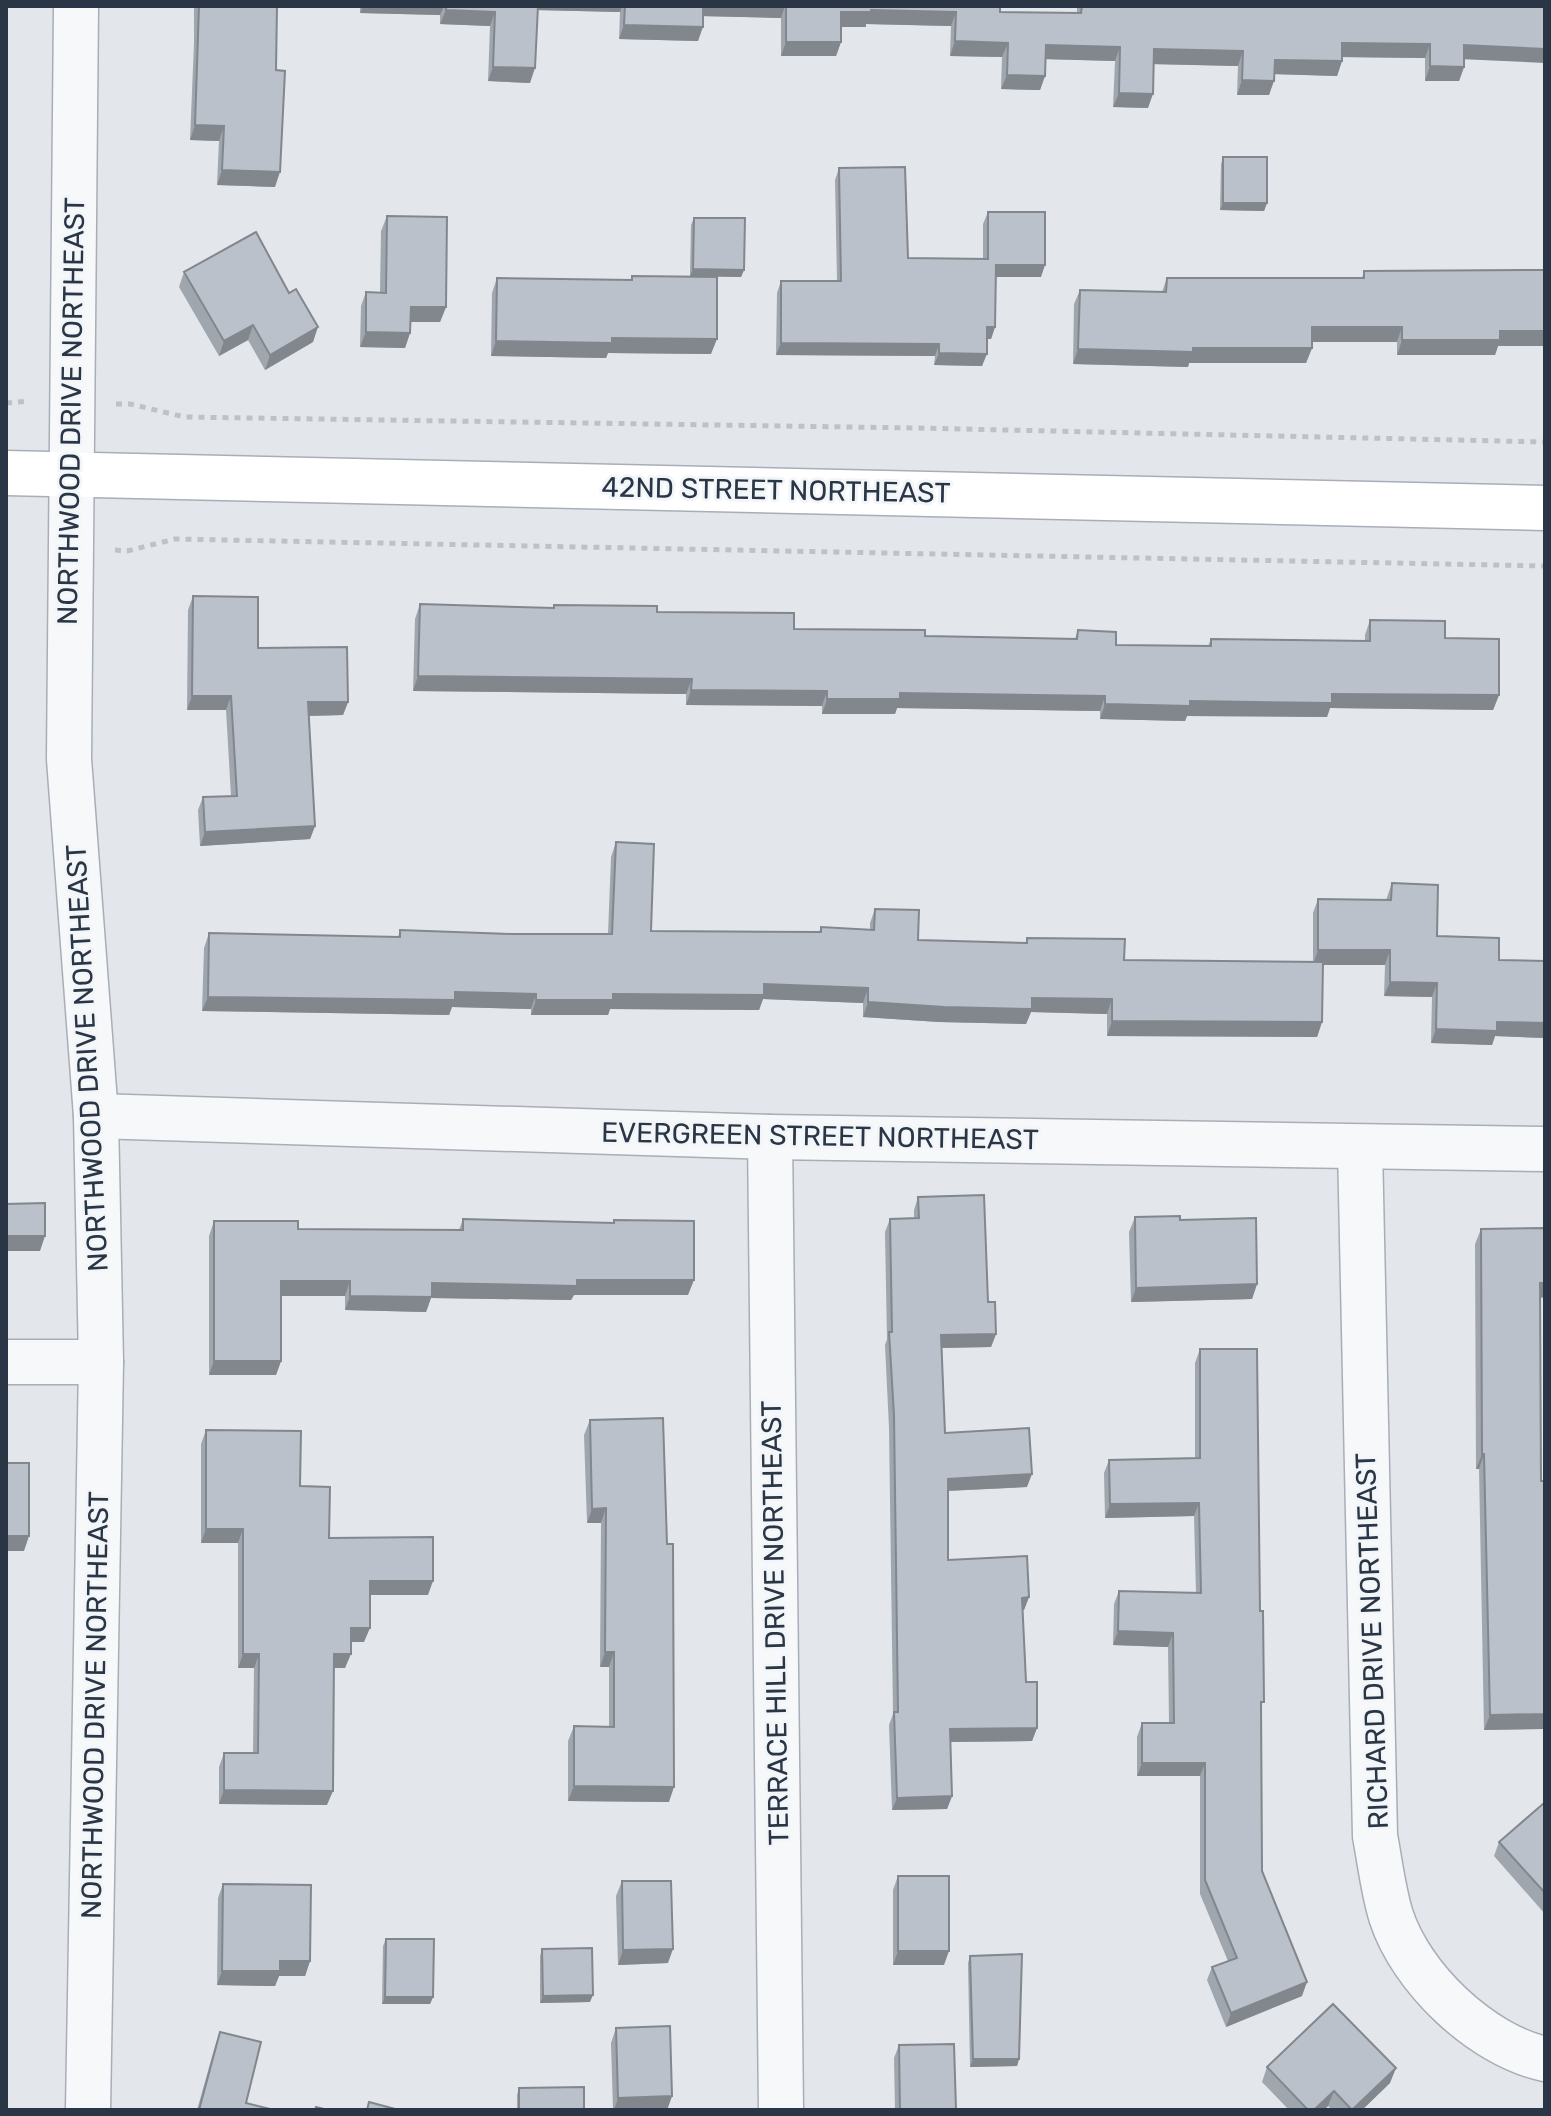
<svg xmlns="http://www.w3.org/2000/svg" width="1551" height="2116" font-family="Rubik,sans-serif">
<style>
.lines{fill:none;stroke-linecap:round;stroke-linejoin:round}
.minor-casing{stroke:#a8aeb7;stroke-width:47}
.secondary-casing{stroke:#a8aeb7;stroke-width:47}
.path{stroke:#bec2c7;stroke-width:5;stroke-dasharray:6 6;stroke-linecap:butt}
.minor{stroke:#f7f8fa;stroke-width:44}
.secondary{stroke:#fff;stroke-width:44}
.wall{fill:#a0a6ae}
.shaded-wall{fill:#82878d}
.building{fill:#bac1ca;stroke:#82878d;stroke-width:2}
.labels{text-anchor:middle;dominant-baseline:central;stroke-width:6;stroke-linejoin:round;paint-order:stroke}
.street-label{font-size:28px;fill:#2a3645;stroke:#f3f6f9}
</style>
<rect width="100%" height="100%" fill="#e3e7ec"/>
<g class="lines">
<g class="minor-casing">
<g id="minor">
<polyline points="76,6 69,759 96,1116 101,1362 88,2110"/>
<polyline points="96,1116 770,1137 1545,1149"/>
<polyline points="770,1137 781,2110"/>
<path d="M 1360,1147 L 1375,1836 C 1380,1862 1383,1890 1391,1916 C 1411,1978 1481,2045 1545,2059"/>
<polyline points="6,1362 101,1362"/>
</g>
</g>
<g class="secondary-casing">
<polyline id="secondary" points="6,473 1545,508"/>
</g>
<g class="path">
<polyline points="6,403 29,401"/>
<polyline points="116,404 130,404 185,417 916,428 1545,442"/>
<polyline points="115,550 127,551 175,539 1545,566"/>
</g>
<use href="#minor" class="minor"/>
<use href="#secondary" class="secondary"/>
</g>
<g class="wall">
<polygon points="194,6 277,6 275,187 217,185 219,141 190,140 194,43"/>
<polygon points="360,6 1000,6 1000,12 1077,13 1077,6 1545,6 1464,60 1464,67 1459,81 1425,81 1425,58 1342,57 1342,61 1337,76 1275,74 1269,95 1237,95 1238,66 1154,64 1148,108 1113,107 1115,61 1046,59 1045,76 1040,90 1001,89 1002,57 950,56 951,26 866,24 866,27 841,27 841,42 836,56 781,56 781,18 703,16 698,41 619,39 620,12 538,10 530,83 488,81 490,26 440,24 440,15 360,13"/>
<polygon points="1223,157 1267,203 1264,211 1220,210 1221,164"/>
<polygon points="839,168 908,258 983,259 983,224 988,212 1041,277 996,277 995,327 991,339 987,339 982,366 934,365 935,356 776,355 777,293 781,281 837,281 835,180"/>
<polygon points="387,216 446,307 440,322 411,322 410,333 405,348 360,347 361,306 366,292 380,292 381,231"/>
<polygon points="694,218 744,270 741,277 690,276 691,225"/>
<polygon points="1364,271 1498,346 1495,355 1397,355 1397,342 1312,342 1312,348 1306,363 1189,363 1188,367 1073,364 1074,304 1080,290 1162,292 1167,278 1362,278"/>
<polygon points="184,272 289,293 313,342 265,370 248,340 219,356 179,287"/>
<polygon points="632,276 711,354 608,353 606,358 491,356 492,293 497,278 631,280"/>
<polygon points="193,596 258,648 348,702 343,715 309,716 315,826 310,839 200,846 198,810 203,797 231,796 226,710 187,710 188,610"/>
<polygon points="420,604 553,608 554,605 657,612 794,629 925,636 1075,639 1078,630 1116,645 1208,646 1211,639 1365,641 1365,635 1370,620 1445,638 1499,695 1493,710 1330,708 1327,717 1187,716 1185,721 1100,719 1100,711 897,708 895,714 822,714 822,706 686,705 686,694 413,691 415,619"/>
<polygon points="616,842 651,931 819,932 821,927 870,930 870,923 875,909 918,940 1026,943 1027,938 1124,960 1313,962 1313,913 1318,899 1386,900 1392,883 1437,936 1499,960 1545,961 1545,1038 1495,1036 1492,1045 1431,1043 1432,997 1384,996 1385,965 1323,965 1322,1022 1317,1037 1107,1036 1107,1014 1031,1012 1026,1024 939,1022 863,1017 863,1003 763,999 759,1010 610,1009 608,1015 531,1015 531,1009 452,1007 449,1015 202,1011 204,948 209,933 398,937 400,930 512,934 608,934 611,857"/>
<polygon points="918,1197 988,1302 996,1334 991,1347 942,1348 945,1433 1027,1487 948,1491 948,1560 1029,1597 1024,1610 1022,1610 1026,1682 1037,1728 1032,1741 950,1742 952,1796 947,1809 892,1810 889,1725 893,1714 889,1428 885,1345 887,1339 885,1232 890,1219 914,1218 914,1210"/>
<polygon points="1135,1217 1180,1220 1257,1284 1252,1299 1131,1302 1129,1232"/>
<polygon points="463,1219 688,1295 574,1295 571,1300 431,1298 426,1312 345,1310 345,1296 281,1296 281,1361 276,1375 209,1375 209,1236 214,1221 298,1229 459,1230"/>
<polygon points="1545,1228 1545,1297 1540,1298 1543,1729 1484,1730 1479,1469 1476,1469 1475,1244 1481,1229"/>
<polygon points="1200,1349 1261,1710 1262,1871 1302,1996 1226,2027 1207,1980 1212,1967 1228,1961 1200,1894 1200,1776 1137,1776 1137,1737 1142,1723 1169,1723 1168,1647 1113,1645 1114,1604 1119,1591 1196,1593 1194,1516 1105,1518 1104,1473 1109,1460 1195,1458 1195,1363"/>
<polygon points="590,1420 669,1802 568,1801 568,1741 574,1726 609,1727 609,1667 600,1667 601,1523 587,1523 584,1435"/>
<polygon points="206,1430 300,1486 329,1538 428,1595 370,1595 364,1642 351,1642 345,1668 334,1668 327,1805 219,1804 219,1767 224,1753 253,1753 254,1668 238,1668 238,1543 201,1543 201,1444"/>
<polygon points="1545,1804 1545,1914 1494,1856 1499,1842"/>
<polygon points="898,1876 944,1965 893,1965 893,1890"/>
<polygon points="622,1881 668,1963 618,1965 616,1896"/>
<polygon points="223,1884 310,1961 305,1976 279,1976 275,1986 217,1985 218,1898"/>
<polygon points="386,1939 433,1997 430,2004 382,2004 383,1946"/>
<polygon points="542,1949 590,2002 540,2003 540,1956"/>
<polygon points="970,1956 1019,2059 1017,2066 970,2067 968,1963"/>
<polygon points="616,2028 672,2096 667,2110 613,2110 611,2043"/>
<polygon points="220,2032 246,2103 274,2110 197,2110 215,2046"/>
<polygon points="899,2045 956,2110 895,2110 894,2058"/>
<polygon points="1267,2067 1390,2083 1362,2110 1332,2110 1328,2106 1324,2110 1289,2110 1262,2082"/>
<polygon points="519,2088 584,2110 517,2110 517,2095"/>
</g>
<g class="shaded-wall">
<polygon points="363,6 444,6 440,15 360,13"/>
<polygon points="535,6 622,6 620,12 533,10"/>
<polygon points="702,6 785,6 781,18 698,16"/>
<polygon points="446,10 495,12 490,26 440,24"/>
<polygon points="871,10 956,12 951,26 866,24 866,27 836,27 841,12"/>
<polygon points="624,25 703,27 698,41 619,39"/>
<polygon points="955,41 1008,43 1002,57 950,56"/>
<polygon points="786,42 841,42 836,56 781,56"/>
<polygon points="1342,43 1430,44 1425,58 1337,57"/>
<polygon points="1046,45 1120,47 1115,61 1041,59"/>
<polygon points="1464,45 1545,49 1545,63 1459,59"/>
<polygon points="1154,49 1243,51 1238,66 1149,64"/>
<polygon points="1275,60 1342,61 1337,76 1270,74"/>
<polygon points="1430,66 1464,67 1459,81 1425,81"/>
<polygon points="493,67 535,68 530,83 488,81"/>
<polygon points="1007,75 1045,76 1040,90 1001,89"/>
<polygon points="1242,80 1274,81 1269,95 1237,95"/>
<polygon points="1119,93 1153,94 1148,108 1113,107"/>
<polygon points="195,125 224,126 219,141 190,140"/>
<polygon points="222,170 280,172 275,187 217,185"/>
<polygon points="1223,203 1267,203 1264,211 1220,210"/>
<polygon points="996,265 1045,265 1041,277 992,277"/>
<polygon points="693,269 744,270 741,277 690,276"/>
<polygon points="411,307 446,307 440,322 406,322"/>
<polygon points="253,325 248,340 219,356 224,341"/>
<polygon points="318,327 313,342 265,370 270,355"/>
<polygon points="987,327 995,327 991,339 983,339"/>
<polygon points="1312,327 1402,327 1397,342 1306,342"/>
<polygon points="1500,331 1545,331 1545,346 1498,346 1495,355 1397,355 1402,340"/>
<polygon points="366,332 410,333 405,348 360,347"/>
<polygon points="612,338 717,339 711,354 608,353 606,358 491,356 496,341"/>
<polygon points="781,343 939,344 935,356 776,355"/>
<polygon points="1312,348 1306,363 1189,363 1188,367 1073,364 1078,349"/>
<polygon points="939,353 987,354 982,366 934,365"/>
<polygon points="418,676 692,679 686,694 413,691"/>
<polygon points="691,690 827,691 822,706 686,705"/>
<polygon points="900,693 1105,696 1100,711 897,708 895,714 822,714 827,699"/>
<polygon points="1332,694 1499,695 1493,710 1330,708 1327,717 1187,716 1185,721 1100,719 1105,704"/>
<polygon points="192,696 231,696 226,710 187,710"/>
<polygon points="308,702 348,702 343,715 304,716"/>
<polygon points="315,826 310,839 200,846 205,832"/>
<polygon points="1318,950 1390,950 1385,965 1313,965"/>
<polygon points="1390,982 1437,983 1432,997 1384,996"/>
<polygon points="764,984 868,988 863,1003 763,999 759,1010 610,1009 608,1015 531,1015 536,1000"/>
<polygon points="455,992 536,994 531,1009 452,1007 449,1015 202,1011 208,997"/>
<polygon points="1032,998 1112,999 1107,1014 1031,1012 1026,1024 939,1022 863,1017 868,1002"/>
<polygon points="1112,1021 1322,1022 1317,1037 1107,1036"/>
<polygon points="1497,1022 1545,1023 1545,1038 1495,1036 1492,1045 1431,1043 1436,1029"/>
<polygon points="6,1236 45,1236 40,1251 6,1251"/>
<polygon points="577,1280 694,1280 688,1295 574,1295 571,1300 431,1298 426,1312 345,1310 350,1296 432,1283"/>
<polygon points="281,1281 350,1281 345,1296 276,1296"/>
<polygon points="1540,1283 1545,1283 1545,1297 1535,1298"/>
<polygon points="1257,1284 1252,1299 1131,1302 1136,1288"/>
<polygon points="996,1334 991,1347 937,1348 941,1335"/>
<polygon points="214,1361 281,1361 276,1375 209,1375"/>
<polygon points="1482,1454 1484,1454 1479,1469 1476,1469"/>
<polygon points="1032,1474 1027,1487 943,1491 948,1479"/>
<polygon points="1199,1503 1194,1516 1105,1518 1110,1504"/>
<polygon points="606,1508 601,1523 587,1523 592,1509"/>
<polygon points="206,1529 243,1529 238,1543 201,1543"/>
<polygon points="6,1536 29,1536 24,1551 6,1551"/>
<polygon points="370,1581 433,1581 428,1595 364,1595"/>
<polygon points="1029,1597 1024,1610 1017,1610 1022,1598"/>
<polygon points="351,1628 370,1628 364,1642 345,1642"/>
<polygon points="1118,1631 1173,1633 1168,1647 1113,1645"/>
<polygon points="605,1652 614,1652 609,1667 600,1667"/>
<polygon points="243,1654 259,1654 254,1668 238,1668"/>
<polygon points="334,1654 351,1654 345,1668 329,1668"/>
<polygon points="1545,1714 1545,1723 1543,1729 1484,1730 1490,1715"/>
<polygon points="1037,1728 1032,1741 945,1742 950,1729"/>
<polygon points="1142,1763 1205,1763 1200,1776 1137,1776"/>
<polygon points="574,1786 674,1787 669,1802 568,1801"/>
<polygon points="224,1790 333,1791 327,1805 219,1804"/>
<polygon points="952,1796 947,1809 892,1810 897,1798"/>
<polygon points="673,1949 668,1963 618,1965 623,1950"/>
<polygon points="898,1951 949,1951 944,1965 893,1965"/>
<polygon points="280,1961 310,1961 305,1976 279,1976 275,1986 217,1985 222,1971"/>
<polygon points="1307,1982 1302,1996 1226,2027 1231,2013"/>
<polygon points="593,1995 590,2002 540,2003 543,1996"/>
<polygon points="385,1997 433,1997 430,2004 382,2004"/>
<polygon points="973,2059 1019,2059 1017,2066 970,2067"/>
<polygon points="1396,2068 1390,2083 1362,2110 1352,2110"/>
<polygon points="1334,2091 1328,2106 1324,2110 1314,2110"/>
<polygon points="672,2096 667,2110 614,2110 618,2098"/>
</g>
<g class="building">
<polygon points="199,6 277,6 276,70 285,71 280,172 222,170 224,126 195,125"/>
<polygon points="446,6 538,6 535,68 493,67 495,12 446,10"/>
<polygon points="625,6 703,6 703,27 624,25"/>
<polygon points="786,6 1000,6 1000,12 1081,13 1082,6 1545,6 1545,49 1464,45 1464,67 1430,66 1430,44 1342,43 1342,61 1275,60 1274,81 1242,80 1243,51 1154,49 1153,94 1119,93 1120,47 1046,45 1045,76 1007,75 1008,43 955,41 956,12 871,10 871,12 841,12 841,42 786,42"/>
<rect x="1223" y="157" width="44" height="46"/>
<polygon points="905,167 908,258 988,259 988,212 1045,212 1045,265 996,265 995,327 987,327 987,354 939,353 939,344 781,343 781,281 841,281 839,168"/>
<polygon points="387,216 447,217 446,307 411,307 410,333 366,332 366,292 386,293"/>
<polygon points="694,218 745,218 744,270 693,269"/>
<polygon points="256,232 289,293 296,289 318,327 270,355 253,325 224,341 184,272"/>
<polygon points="1545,270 1545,331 1500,331 1500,340 1402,340 1402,327 1312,327 1312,348 1193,348 1193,352 1078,349 1080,290 1166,292 1167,278 1364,278 1364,271"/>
<polygon points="632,276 717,277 717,339 612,338 612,343 496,341 497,278 632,280"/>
<polygon points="193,596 258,597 258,648 347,647 348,702 308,702 315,826 205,832 203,797 237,796 231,696 192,696"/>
<polygon points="420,604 554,608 554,605 657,606 657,612 794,613 794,629 925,630 925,636 1077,639 1078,630 1116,632 1116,645 1211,646 1211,639 1370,641 1370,620 1445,621 1445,638 1499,639 1499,695 1332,694 1332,703 1190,701 1190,706 1105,704 1105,696 900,693 900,699 827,699 827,691 691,690 692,679 418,676"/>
<polygon points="616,842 654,844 651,931 821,932 821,927 874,930 875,909 919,910 918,940 1027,943 1027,938 1125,939 1124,960 1323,962 1322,1022 1112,1021 1112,999 1032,998 1032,1009 944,1007 868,1002 868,988 764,984 764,995 613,994 613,1000 536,1000 536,994 455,992 455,1000 208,997 209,933 400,937 400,930 512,934 612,934"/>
<polygon points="1392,883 1438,885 1437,936 1499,938 1499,960 1545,961 1545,1023 1497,1022 1497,1031 1436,1029 1437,983 1390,982 1390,950 1318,950 1318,899 1391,900"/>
<polygon points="984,1195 988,1302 995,1302 996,1334 941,1335 945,1433 1029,1428 1032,1474 948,1479 948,1560 1027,1556 1029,1597 1022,1598 1026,1682 1037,1682 1037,1728 950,1729 952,1796 897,1798 894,1712 898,1712 894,1415 889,1332 892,1332 890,1219 919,1218 918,1197"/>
<polygon points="45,1203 45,1236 6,1236 6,1204"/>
<polygon points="1180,1216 1180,1220 1256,1218 1257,1284 1136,1288 1135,1217"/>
<polygon points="463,1219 614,1223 614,1220 694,1221 694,1280 577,1280 577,1286 432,1283 432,1297 350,1296 350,1281 281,1281 281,1361 214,1361 214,1221 298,1221 298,1229 463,1230"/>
<polygon points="1545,1228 1545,1283 1540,1283 1541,1481 1545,1481 1545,1714 1490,1715 1484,1454 1482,1454 1481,1229"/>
<polygon points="1200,1349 1257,1349 1260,1611 1263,1611 1264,1702 1261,1702 1262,1871 1307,1982 1231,2013 1212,1967 1237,1958 1205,1880 1205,1763 1142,1763 1142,1723 1174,1723 1173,1633 1118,1631 1119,1591 1201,1593 1199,1503 1110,1504 1109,1460 1200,1458"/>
<polygon points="663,1418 667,1544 673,1544 674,1787 574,1786 574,1726 614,1727 614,1652 605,1652 606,1508 592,1509 590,1420"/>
<polygon points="206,1430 301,1431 300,1486 330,1487 329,1538 433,1537 433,1581 370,1581 370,1628 351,1628 351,1654 334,1654 333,1791 224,1790 224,1753 258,1753 259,1654 243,1654 243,1529 206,1529"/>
<rect x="6" y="1463" width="23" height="73"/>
<polygon points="1544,1803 1545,1804 1545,1893 1499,1842"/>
<rect x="898" y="1876" width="51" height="75"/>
<polygon points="622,1881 671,1881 673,1949 623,1950"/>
<polygon points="223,1884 311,1885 310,1961 280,1961 280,1971 222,1971"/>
<polygon points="386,1939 434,1939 433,1997 385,1997"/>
<polygon points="592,1948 593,1995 543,1996 542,1949"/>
<polygon points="1022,1954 1019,2059 973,2059 970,1956"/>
<polygon points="1333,2004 1396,2068 1352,2110 1334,2091 1314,2110 1308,2110 1267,2067"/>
<polygon points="670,2026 672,2096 618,2098 616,2028"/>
<polygon points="220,2032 261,2042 246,2103 274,2110 199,2110"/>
<polygon points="954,2044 956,2110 900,2110 899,2045"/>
<polygon points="584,2087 584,2110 519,2110 519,2088"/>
<polygon points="369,2102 399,2110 367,2110"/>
<polygon points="316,2107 328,2110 315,2110"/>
</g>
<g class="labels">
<g class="street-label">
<text transform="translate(71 411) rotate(-89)">NORTHWOOD DRIVE NORTHEAST</text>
<text transform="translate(776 490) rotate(1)">42ND STREET NORTHEAST</text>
<text transform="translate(87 1058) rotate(-93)">NORTHWOOD DRIVE NORTHEAST</text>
<text transform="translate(820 1136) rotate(1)">EVERGREEN STREET NORTHEAST</text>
<text transform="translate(775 1623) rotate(-91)">TERRACE HILL DRIVE NORTHEAST</text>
<text transform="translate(1372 1641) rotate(-92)">RICHARD DRIVE NORTHEAST</text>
<text transform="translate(95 1705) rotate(-89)">NORTHWOOD DRIVE NORTHEAST</text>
</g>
</g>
<rect width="1551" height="2116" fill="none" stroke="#2a3645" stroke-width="16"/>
</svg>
